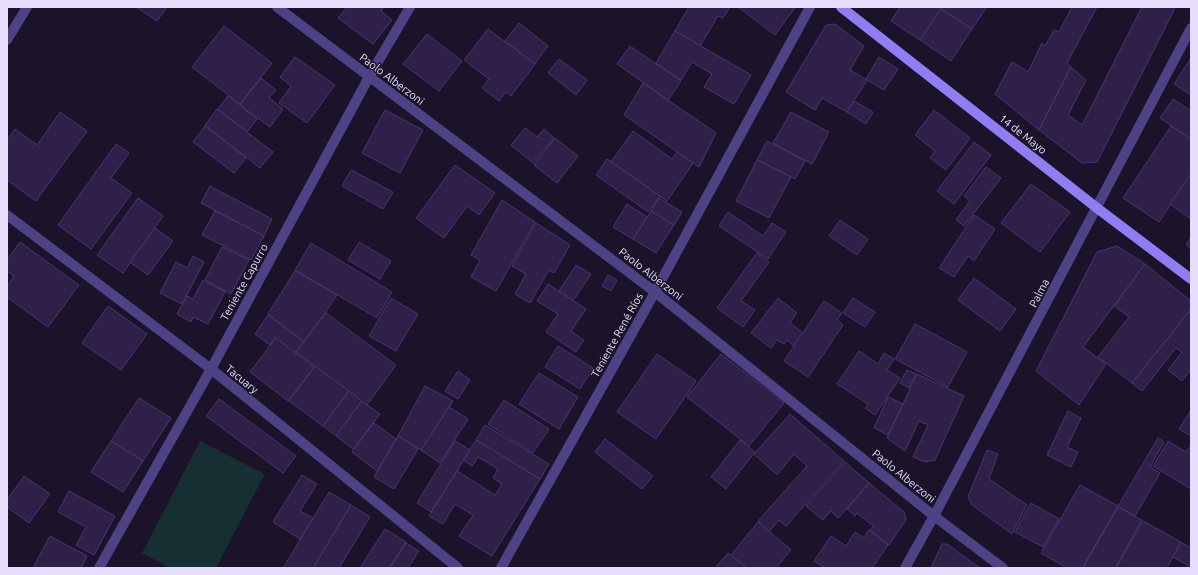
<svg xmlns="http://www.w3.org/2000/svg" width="1198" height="575" font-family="Ubuntu,sans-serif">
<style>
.green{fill:#162f32}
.building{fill:#2f2048;stroke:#4a3472}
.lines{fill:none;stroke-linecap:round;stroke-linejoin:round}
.street{stroke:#4f4284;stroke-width:10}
.secondary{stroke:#927cf4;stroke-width:10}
.labels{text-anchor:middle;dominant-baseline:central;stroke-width:3;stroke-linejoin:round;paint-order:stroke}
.street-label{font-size:11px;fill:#e6ddfc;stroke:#1a1329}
</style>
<rect width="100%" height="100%" fill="#1a1329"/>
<polygon class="green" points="200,441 265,474 216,568 170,568 142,553"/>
<g class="building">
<polygon points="136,7 167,7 157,21"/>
<polygon points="347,7 384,7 381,11 392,20 373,44 338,18"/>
<polygon points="689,7 730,7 723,18 718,16 700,46 675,31"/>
<polygon points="738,7 794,7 794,9 775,35"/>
<polygon points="900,7 942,7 920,40 891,21"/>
<polygon points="942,7 987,7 972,29 941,9"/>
<polygon points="1072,7 1097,7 1067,63 1071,67 1039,130 995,94 1012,62 1028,72 1042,43 1045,46 1054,30 1059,32"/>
<polygon points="1142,7 1173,7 1175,8 1097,162 1082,163 1039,130 1071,67 1086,80 1068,115 1082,125"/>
<polygon points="941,9 972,29 951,61 920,40"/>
<polygon points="519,23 548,46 535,64 505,41"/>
<polygon points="835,24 864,46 850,70 867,80 847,112 822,98 815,110 786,92 826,25"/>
<polygon points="224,26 272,63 240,104 192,67"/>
<polygon points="488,29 535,64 511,96 506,92 499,101 482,88 489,79 464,60"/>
<polygon points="675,31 751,75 734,104 704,87 712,74 692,62 681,80 656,63"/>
<polygon points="427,34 462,61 439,91 403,64"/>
<polygon points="630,46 681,81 668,100 617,64"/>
<polygon points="295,57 335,85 307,123 279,103 291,86 280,77"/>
<polygon points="879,57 898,69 884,90 866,79"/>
<polygon points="1191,58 1191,95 1174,84"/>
<polygon points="559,59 587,80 576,95 548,73"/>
<polygon points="261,78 276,90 269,98 283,109 270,127 240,105"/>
<polygon points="643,83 716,133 699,167 624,115"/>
<polygon points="228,96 257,119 247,132 218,109"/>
<polygon points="1173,99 1191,111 1191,139 1160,118"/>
<polygon points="854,101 873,112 866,124 847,112"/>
<polygon points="217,109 273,152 260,168 205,125"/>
<polygon points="385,110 423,130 400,173 362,153"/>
<polygon points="934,110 970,138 946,170 930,158 935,151 915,135"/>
<polygon points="60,112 87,131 36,201 7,180 7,140 15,129 37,145"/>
<polygon points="791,112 829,132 812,164 773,143"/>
<polygon points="205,126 246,158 234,173 193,142"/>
<polygon points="1171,126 1191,139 1191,174 1159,222 1123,198"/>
<polygon points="525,128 537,137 544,129 554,138 533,163 511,145"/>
<polygon points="633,131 672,159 677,152 693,163 667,201 611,162"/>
<polygon points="555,138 578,156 557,183 534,165"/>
<polygon points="767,141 805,161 795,179 757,160"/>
<polygon points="974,142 991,155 954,204 937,191"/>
<polygon points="116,144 129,153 111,178 132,193 91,249 58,225"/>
<polygon points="607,159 660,196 648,212 596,175"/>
<polygon points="757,160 791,177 769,218 736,201"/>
<polygon points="455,165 495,193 479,215 467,206 444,238 416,218"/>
<polygon points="986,167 1001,178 964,226 956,220 970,201 964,196"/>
<polygon points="351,170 393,192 383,209 342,186"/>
<polygon points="1191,174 1191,219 1170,204"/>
<polygon points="1031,184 1070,212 1040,252 1001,223"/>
<polygon points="210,186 272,219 264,236 201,203"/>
<polygon points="138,198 163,216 123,273 97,255"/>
<polygon points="659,198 682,212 674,225 651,211"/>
<polygon points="502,200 535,222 496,291 471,277 480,260 471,255"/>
<polygon points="627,204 647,217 633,239 613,227"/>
<polygon points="215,211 264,236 251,260 202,235"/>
<polygon points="651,211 674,225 656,253 633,239"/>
<polygon points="728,212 763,236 772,223 786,232 768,259 719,226"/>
<polygon points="974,215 995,229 974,261 968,256 954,277 939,268"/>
<polygon points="840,220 868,239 857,255 829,236"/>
<polygon points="536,223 570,245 554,273 549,270 530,303 515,294 526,274 512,266"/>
<polygon points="155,228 173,241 148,275 130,262"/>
<polygon points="1191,237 1191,249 1186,245"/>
<polygon points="20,242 79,285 48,327 7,297 7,286 14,276 7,271 7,260"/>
<polygon points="359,242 391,261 380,279 348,260"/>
<polygon points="311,243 392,292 377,318 295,270"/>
<polygon points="1117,246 1145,264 1083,347 1106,364 1079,405 1036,371 1097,252"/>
<polygon points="222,247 249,260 231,294 205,280"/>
<polygon points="757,253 769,262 741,301 755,310 743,327 717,308"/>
<polygon points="193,256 204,262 182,304 160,293 176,262 187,268"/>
<polygon points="1145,264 1191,301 1191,309 1132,383 1098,357 1129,317 1114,306"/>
<polygon points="576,265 591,274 573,301 559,291"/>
<polygon points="295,271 337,295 325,313 304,341 268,314"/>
<polygon points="608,275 617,280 611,291 602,286"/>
<polygon points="974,278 1016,309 1000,331 958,300"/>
<polygon points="203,280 225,292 208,324 193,317 191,322 177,314 187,296 193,299"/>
<polygon points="548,284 586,309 571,331 584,340 576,352 546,332 558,314 537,301"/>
<polygon points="391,298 418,314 396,351 369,336"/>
<polygon points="778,298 797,313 790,323 803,333 794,346 787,340 784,344 777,340 771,348 751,333"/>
<polygon points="853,298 875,312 865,327 843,313"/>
<polygon points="824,301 842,313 837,320 843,325 808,377 784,361"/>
<polygon points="108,306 147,334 121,370 82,343"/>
<polygon points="1191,309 1191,370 1182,381 1168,370 1182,352 1176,348 1142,391 1132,383"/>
<polygon points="326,313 396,365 367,405 296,352"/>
<polygon points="268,315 303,342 295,353 275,337 270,345 255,334"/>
<polygon points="915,324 967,352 948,387 895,359"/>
<polygon points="276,338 314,367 288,401 250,372"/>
<polygon points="558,346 593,368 580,389 545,367"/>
<polygon points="859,351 878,364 884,353 894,359 887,370 900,378 875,415 865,408 868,404 837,384"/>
<polygon points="657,354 696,381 656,439 617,412"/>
<polygon points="721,354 784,403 749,446 687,397"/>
<polygon points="315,366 349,391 323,426 289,401"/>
<polygon points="907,370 916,374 909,388 900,383"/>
<polygon points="458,371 470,380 458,399 445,391"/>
<polygon points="539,373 578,397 559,429 519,404"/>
<polygon points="917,374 964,396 935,460 925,462 913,457 928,425 919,421 905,451 887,438"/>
<polygon points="425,386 453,401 421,450 398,436"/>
<polygon points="349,391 362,401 336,436 323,426"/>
<polygon points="888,397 903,404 888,435 874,428"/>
<polygon points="139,398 171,418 143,461 111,441"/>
<polygon points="219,399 296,456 283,473 206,416"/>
<polygon points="504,400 549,429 533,453 488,424"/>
<polygon points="362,401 380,414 353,449 336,436"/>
<polygon points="449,407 468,419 440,463 421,450"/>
<polygon points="1191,410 1191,436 1179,429"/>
<polygon points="1068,411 1081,418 1067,447 1078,452 1071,467 1047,455"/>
<polygon points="790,414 844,461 786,526 779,520 769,532 758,521 807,466 794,454 777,475 754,454"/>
<polygon points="374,423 396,439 377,471 352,452"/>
<polygon points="485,425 549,464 540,479 476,440"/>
<polygon points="398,436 418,449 394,489 374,477"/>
<polygon points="1158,438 1164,442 1150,467 1160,473 1135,516 1118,506"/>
<polygon points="605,439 653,476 642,489 595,452"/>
<polygon points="476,440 540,479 492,556 459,536 473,515 455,504 443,524 429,516 457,471 495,495 502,484 493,478 498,469 478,457 472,466 463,460"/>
<polygon points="740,440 755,452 726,489 711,477"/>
<polygon points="111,441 143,461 123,492 91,472"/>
<polygon points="455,441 470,450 431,512 417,503"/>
<polygon points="1168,441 1186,452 1190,447 1191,447 1191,489 1153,466"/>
<polygon points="987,450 998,454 989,479 1027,505 1012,534 972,505 968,497"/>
<polygon points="845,462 869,483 838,518 831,511 823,520 806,506"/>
<polygon points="302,475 317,484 300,511 313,518 300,539 273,522"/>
<polygon points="24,476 50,494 29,523 7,507 7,500"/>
<polygon points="869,483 904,512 906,520 889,545 870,530 873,526 857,513 855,516 847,509"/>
<polygon points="1080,485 1118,506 1082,568 1067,568 1041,553"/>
<polygon points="69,491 115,516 94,555 76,545 86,527 58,512"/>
<polygon points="329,492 351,505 313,568 283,568"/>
<polygon points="1031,503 1059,519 1043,547 1015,532"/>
<polygon points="351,505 370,517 339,568 313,568"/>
<polygon points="1118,507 1142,520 1115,568 1083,568"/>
<polygon points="1143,521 1181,542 1167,568 1116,568"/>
<polygon points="758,522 791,550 776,568 747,568 731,555"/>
<polygon points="385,529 406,542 389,568 360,568"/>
<polygon points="869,530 888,545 872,568 825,568 814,561 831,536 846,546 855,532 864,538"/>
<polygon points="50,536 87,556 81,568 38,568 34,566"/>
<polygon points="1181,542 1191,548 1191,567 1173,557"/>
<polygon points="406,543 419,551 408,568 390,568"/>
<polygon points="942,544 947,544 980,568 931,568"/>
<polygon points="728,553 731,555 747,568 715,568"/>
</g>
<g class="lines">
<g class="street">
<polyline points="277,7 655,292 934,516 1003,568"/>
<polyline points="7,40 27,7"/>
<polyline points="7,215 211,369 458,568"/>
<polyline points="99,568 211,369 369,77 410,7"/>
<polyline points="501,568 655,292 810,7"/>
<polyline points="905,568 934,516 1191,28"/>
</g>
<polyline class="secondary" points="841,7 1097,208 1191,279"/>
</g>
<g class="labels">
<g class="street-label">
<text transform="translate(392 79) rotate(37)">Paolo Alberzoni</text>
<text transform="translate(1023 134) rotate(38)">14 de Mayo</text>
<text transform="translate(651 274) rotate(38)">Paolo Alberzoni</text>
<text transform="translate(244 282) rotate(-61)">Teniente Capurro</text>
<text transform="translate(1039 293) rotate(-62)">Palma</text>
<text transform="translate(617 335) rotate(-61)">Teniente René Ríos</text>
<text transform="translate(242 379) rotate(39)">Tacuary</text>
<text transform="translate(904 476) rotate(39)">Paolo Alberzoni</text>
</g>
</g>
<rect width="1198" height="575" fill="none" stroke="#e6ddfc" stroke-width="16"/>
</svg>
